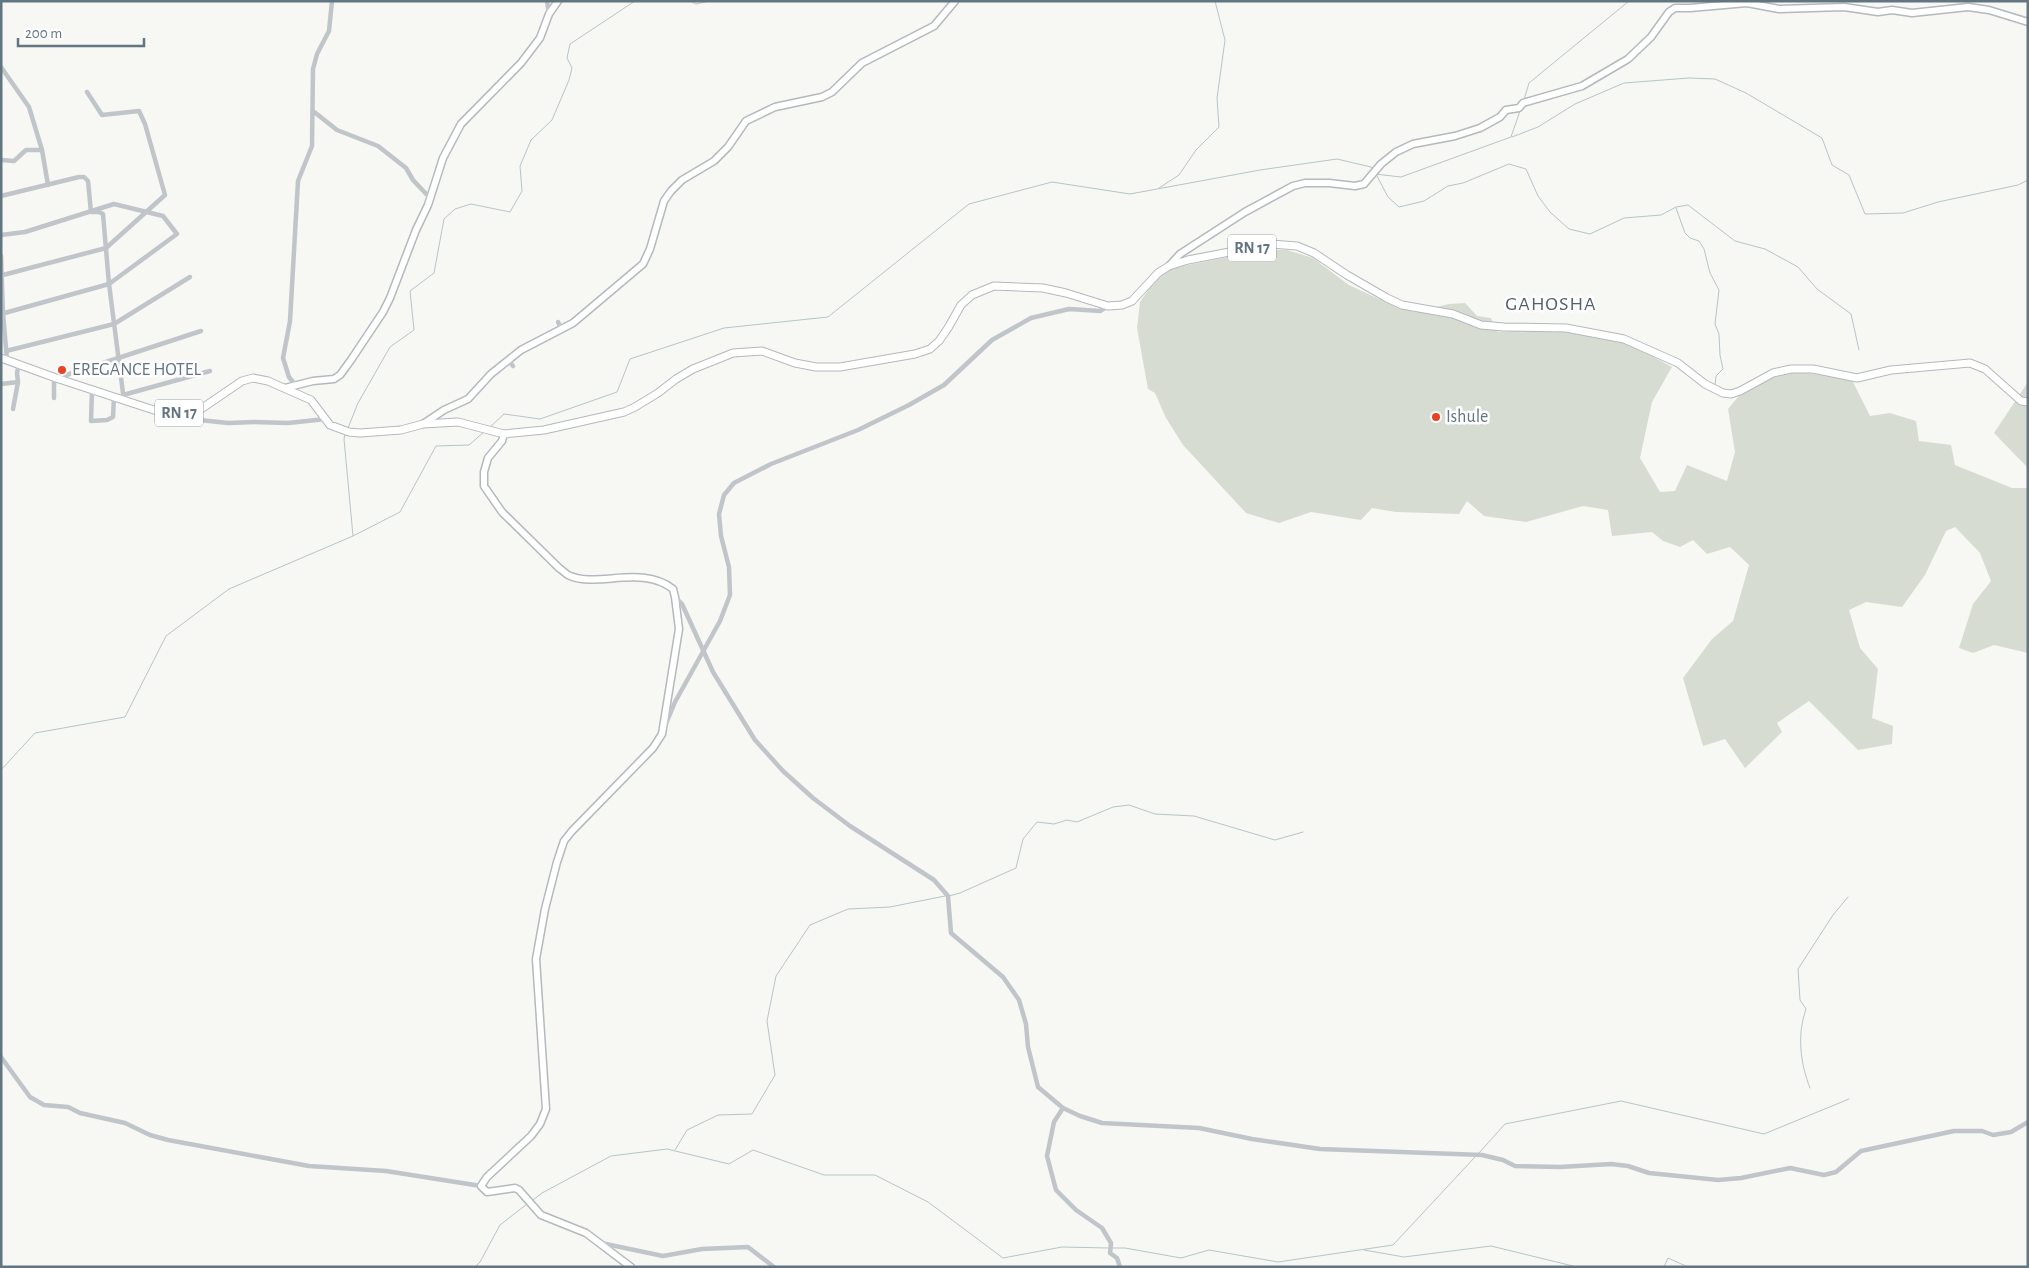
<svg xmlns="http://www.w3.org/2000/svg" width="2029" height="1268" font-family="'Alegreya Sans',sans-serif">
<style>
.green{fill:#d7dcd3}
.lines{fill:none;stroke-linecap:round;stroke-linejoin:round}
.stream{stroke:#b7c5c8;stroke-width:1}
.secondary-casing{stroke:#b3b9bd;stroke-width:9}
.primary-casing{stroke:#b4b9bd;stroke-width:9}
.street{stroke:#c0c5c9;stroke-width:4.5}
.secondary{stroke:#fff;stroke-width:6}
.primary{stroke:#fff;stroke-width:7}
.poi-dot{fill:#e74425;stroke:#fff;stroke-width:2}
.labels{text-anchor:middle;dominant-baseline:central;stroke-width:5;stroke-linejoin:round;paint-order:stroke}
.shield{fill:#fff;stroke:#919ea6;stroke-width:1}
.shield-label{font-size:16px;font-weight:bold;fill:#627580}
.poi-label{font-size:18px;fill:#627580;stroke:#fff;text-anchor:start}
.quarter-label{font-size:20px;letter-spacing:1px;fill:#54626b;stroke:#fff}
</style>
<rect width="100%" height="100%" fill="#f7f7f4"/>
<g class="green">
<polygon points="1264,250 1287,250 1313,258 1349,285 1394,306 1414,312 1449,304 1465,303 1477,316 1491,318 1498,332 1556,328 1632,345 1672,367 1652,402 1640,458 1660,492 1675,491 1687,465 1727,481 1735,452 1728,409 1743,391 1781,373 1796,371 1852,380 1870,416 1890,413 1916,421 1919,441 1951,445 1955,465 2012,488 2028,488 2028,653 1994,645 1973,653 1959,648 1973,604 1991,581 1980,553 1955,527 1946,531 1925,575 1902,607 1866,602 1849,610 1860,648 1878,669 1872,718 1893,726 1892,744 1858,750 1809,701 1777,723 1782,732 1745,768 1725,739 1703,746 1683,678 1712,639 1733,621 1749,565 1730,547 1707,554 1693,540 1680,547 1663,541 1652,532 1612,536 1608,510 1583,506 1526,522 1484,516 1467,501 1459,514 1396,512 1372,508 1361,520 1311,512 1279,523 1246,513 1183,445 1166,418 1155,393 1148,389 1137,328 1140,302 1156,279 1173,268"/>
<polygon points="2028,382 2028,468 1994,433"/>
</g>
<g class="lines">
<g class="stream">
<polyline points="690,1 696,4 709,1"/>
<polyline points="1524,100 1529,83 1629,1"/>
<polyline points="1512,137 1538,127 1575,104 1624,83 1689,78 1715,79 1746,93 1822,138 1832,165 1849,175 1865,214 1903,213 1938,202 2018,185 2028,180"/>
<polyline points="1375,174 1401,177 1511,137 1520,111"/>
<polyline points="1376,174 1388,197 1399,207 1424,201 1448,186 1463,183 1509,164 1526,169 1538,196 1550,212 1569,229 1590,234 1624,218 1661,215 1676,207 1688,205 1735,241 1765,249 1798,267 1817,289 1851,314 1859,350"/>
<polyline points="1159,188 1179,175 1196,150 1219,127 1217,98 1225,40 1215,1"/>
<polyline points="1676,208 1685,233 1690,238 1699,241 1704,249 1710,273 1719,290 1715,324 1719,334 1720,355 1723,369 1716,376 1715,385"/>
<polyline points="348,428 358,403 390,347 414,330 410,291 434,273 444,219 455,209 471,204 510,212 522,191 520,166 531,140 552,120 569,80 572,68 567,58 570,44 635,1"/>
<polyline points="489,428 504,414 540,419 617,392 630,359 724,328 828,317 969,204 1052,182 1130,194 1260,170 1337,159 1371,167 1373,170"/>
<polyline points="353,536 400,512 436,446 469,445 484,432"/>
<polyline points="1,770 35,733 125,717 166,636 229,589 353,536 344,439 345,434"/>
<polyline points="949,896 960,893 1016,868 1023,839 1037,822 1054,824 1067,820 1077,822 1113,807 1129,805 1155,814 1194,816 1275,840 1303,832"/>
<path d="M 1810,1088 C 1800,1062 1797,1035 1806,1009 L 1800,1000 L 1798,969 L 1833,915 L 1848,897"/>
<polyline points="675,1150 687,1130 718,1115 752,1114 775,1075 767,1021 776,976 810,925 848,909 890,907 945,896"/>
<polyline points="1478,1154 1505,1124 1621,1101 1764,1134 1849,1099"/>
<polyline points="533,1200 542,1193 611,1156 667,1149 729,1164 753,1150 824,1175 875,1175 928,1202 1003,1258 1062,1247 1108,1248"/>
<polyline points="1112,1248 1125,1248 1181,1258 1209,1250 1278,1262 1393,1245 1475,1157"/>
<polyline points="1364,1250 1404,1257 1491,1246 1577,1267"/>
<polyline points="475,1267 480,1262 500,1225 527,1204"/>
<polyline points="1664,1267 1668,1258 1688,1267"/>
</g>
<g class="secondary-casing">
<g id="secondary">
<polyline points="1169,266 1180,254 1245,212 1293,186 1305,183 1329,183 1355,186 1364,184 1381,164 1396,152 1413,144 1455,136 1480,128 1500,117 1506,110 1519,108 1523,103 1582,86 1628,59 1651,37 1669,12 1675,8 1690,8 1747,3 1779,9 1844,7 1878,12 1892,10 1912,13 1968,7 1989,10 2028,22"/>
<polyline points="285,388 313,381 334,379 340,375 351,360 383,312 390,298 416,230 428,205 443,158 461,124 521,63 540,38 549,14 558,1"/>
<polyline points="423,424 444,410 468,399 491,374 521,350 573,323 643,264 650,249 664,201 671,191 682,180 714,161 728,147 746,121 775,107 822,97 832,92 862,63 934,26 955,1"/>
<path d="M 504,434 L 502,441 L 488,458 L 484,472 L 484,486 L 502,512 L 559,568 C 562,570 565,573 568,575 C 596,589 641,564 673,589 L 675,597 L 679,629 L 662,734 L 653,748 L 572,831 L 564,841 L 557,862 L 545,909 L 536,959 L 546,1109 L 540,1124 L 531,1136 L 487,1177 L 481,1186 L 487,1192 L 515,1188 L 519,1190 L 541,1215 L 586,1233 L 631,1267"/>
</g>
</g>
<g class="primary-casing">
<polyline id="primary" points="1,358 56,378 163,413 201,409 242,381 253,378 268,381 311,400 330,425 349,432 360,433 401,430 423,424 458,422 504,434 544,430 624,412 635,407 658,393 676,379 693,369 733,353 762,351 795,363 816,367 840,367 915,354 930,349 939,341 948,328 961,305 972,295 994,286 1043,288 1066,293 1108,306 1122,305 1132,301 1158,273 1169,266 1188,260 1271,244 1297,246 1314,253 1347,275 1387,298 1402,305 1453,314 1481,325 1504,327 1566,328 1624,339 1678,363 1705,384 1723,393 1731,394 1740,391 1773,373 1791,369 1813,369 1857,378 1891,370 1970,363 1985,369 2021,401 2028,402"/>
</g>
<g class="street">
<polyline points="547,1 549,14"/>
<polyline points="1,67 29,107 42,150"/>
<polyline points="313,111 337,130 378,146 406,168 413,180 430,198"/>
<polyline points="1,160 14,161 26,150 42,150 48,185"/>
<polyline points="1,196 79,177 84,177 88,181 91,212 99,212 103,214 109,284 124,401"/>
<polyline points="1,235 25,232 114,204 163,216 177,234 109,284 1,314"/>
<polyline points="1,256 3,313 7,360"/>
<polyline points="3,275 106,248 165,195 145,124 139,111 102,115 87,92"/>
<polyline points="558,322 562,330"/>
<polyline points="6,351 114,324 190,277"/>
<polyline points="508,359 513,366"/>
<polyline points="54,378 54,398"/>
<polyline points="57,378 201,331"/>
<polyline points="1,384 18,382 17,373 19,364"/>
<polyline points="296,386 289,377 283,358 290,321 298,181 312,146 313,69 317,54 329,31 332,1"/>
<polyline points="92,390 91,421 107,420 113,417 114,397"/>
<polyline points="123,395 210,371"/>
<polyline points="13,409 18,382"/>
<polyline points="171,414 181,418 228,423 254,422 288,423 326,419"/>
<polyline points="675,597 682,604 713,672 755,740 783,771 813,798 850,826 934,880 948,896 951,933 1003,977 1019,1000 1026,1024 1028,1047 1038,1087 1063,1108 1080,1116 1102,1123 1199,1128 1252,1139 1320,1149 1482,1155 1503,1160 1515,1166 1560,1167 1611,1164 1628,1166 1649,1173 1718,1180 1741,1178 1790,1168 1824,1175 1836,1172 1861,1151 1954,1131 1982,1131 1993,1135 2011,1132 2028,1122"/>
<polyline points="665,726 675,702 720,621 730,595 729,567 721,536 719,514 724,495 734,483 771,464 858,430 909,405 944,385 992,340 1031,318 1069,309 1100,311 1108,306"/>
<polyline points="1,1057 30,1097 44,1105 68,1107 80,1113 125,1123 150,1135 168,1140 309,1166 386,1171 481,1186"/>
<polyline points="1063,1108 1054,1122 1047,1156 1056,1190 1076,1210 1102,1228 1111,1243 1110,1253 1117,1258 1120,1267"/>
<polyline points="601,1243 663,1256 702,1249 748,1247 774,1267"/>
</g>
<use href="#secondary" class="secondary"/>
<use href="#primary" class="primary"/>
</g>
<g class="poi-dot">
<circle cx="62" cy="370" r="5"/>
<circle cx="1436" cy="417" r="5"/>
</g>
<g class="labels">
<g class="shield">
<rect x="1228" y="234.5" width="48" height="27" rx="4"/>
<rect x="155" y="399.5" width="48" height="27" rx="4"/>
</g>
<g class="shield-label">
<text x="1252" y="248">RN 17</text>
<text x="179" y="413">RN 17</text>
</g>
<g class="poi-label">
<text x="72" y="370">EREGANCE HOTEL</text>
<text x="1446" y="417">Ishule</text>
</g>
<g class="quarter-label">
<text x="1551" y="304">GAHOSHA</text>
</g>
</g>
<rect width="2029" height="1268" fill="none" stroke="#627580" stroke-width="5"/>
<path d="M18 38v8h126v-8" fill="none" stroke="#627580" stroke-width="2.5"/>
<text x="25" y="38" font-size="15" fill="#627580" stroke="#ffffff" stroke-width="4" paint-order="stroke">200 m</text>
</svg>
